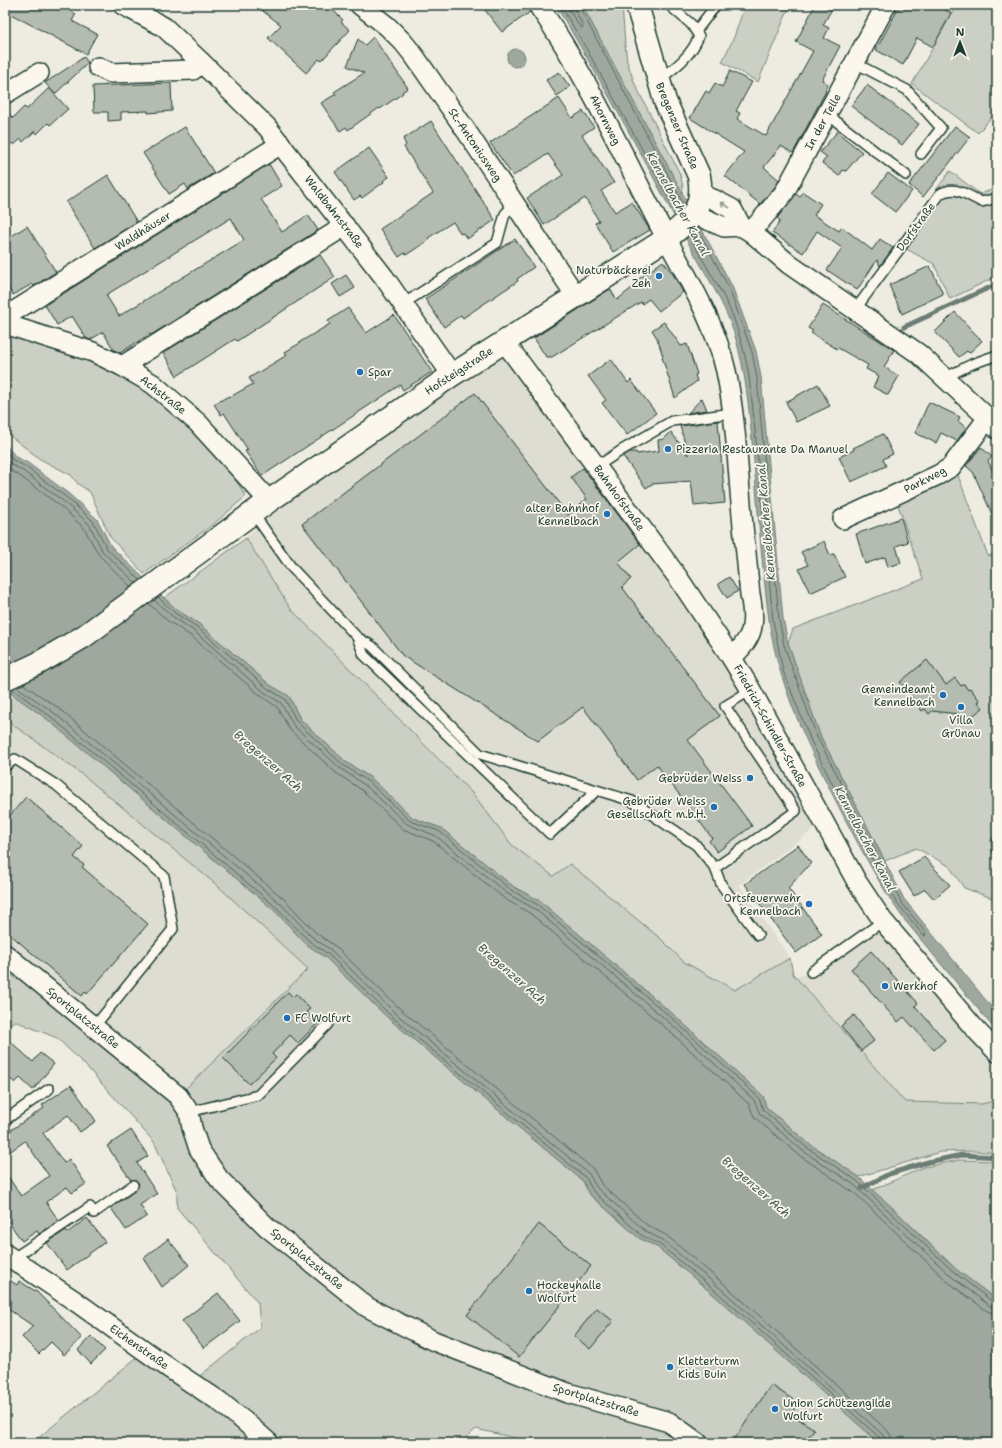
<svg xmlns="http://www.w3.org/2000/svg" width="1002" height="1448" font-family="'Shantell Sans',sans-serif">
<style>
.built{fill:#ddddd2}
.green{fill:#cbcfc4;stroke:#75867c}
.water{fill:#9fa89f;stroke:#6c7d74}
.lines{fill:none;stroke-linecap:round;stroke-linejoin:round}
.shore{stroke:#52685f;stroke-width:1}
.stream{stroke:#6c7d74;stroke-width:5}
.building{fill:#b4bbb0;stroke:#1f3d34;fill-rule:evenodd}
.lane-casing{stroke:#1f3d34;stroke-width:12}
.street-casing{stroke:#1f3d34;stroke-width:22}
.secondary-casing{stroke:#1f3d34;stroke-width:25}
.lane{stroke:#fbf7ec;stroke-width:9}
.street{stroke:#fbf7ec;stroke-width:19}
.secondary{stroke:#fbf7ec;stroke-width:22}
.oneway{fill:#8d9a90}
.poi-dot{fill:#1f6fb2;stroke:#fbf7ec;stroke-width:1.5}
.labels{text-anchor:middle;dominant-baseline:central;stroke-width:3.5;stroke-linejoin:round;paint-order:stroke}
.street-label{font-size:11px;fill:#1f3d34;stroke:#fbf7ec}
.poi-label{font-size:11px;fill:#1f3d34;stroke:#fbf7ec;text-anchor:start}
.water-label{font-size:12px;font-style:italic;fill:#455d54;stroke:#fbf7ec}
</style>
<rect width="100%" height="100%" fill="#eeece1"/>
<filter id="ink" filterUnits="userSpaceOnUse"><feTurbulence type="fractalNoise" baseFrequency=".025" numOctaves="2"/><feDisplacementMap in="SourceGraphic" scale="8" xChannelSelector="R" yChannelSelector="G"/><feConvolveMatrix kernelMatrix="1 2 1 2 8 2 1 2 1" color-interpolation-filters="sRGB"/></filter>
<g filter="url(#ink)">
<g class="built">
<polygon points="504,348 706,628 821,824 739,885 790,958 735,991 684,962 661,939 570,864 553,876 512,845 473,794 421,740 376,698 290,608 246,538 268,515"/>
<polygon points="5,719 83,775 219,887 308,969 243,1036 177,1097 22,971 17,979 5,971"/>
<polygon points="878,922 941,1002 997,1062 997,1100 982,1104 905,1102 797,978"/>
</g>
<g class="green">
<polygon points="582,5 622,5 625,44 627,61 634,82 680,174 683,187 682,193"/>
<polygon points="745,5 790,5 758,82 722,62 734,37"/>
<polygon points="957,5 997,5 997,110 978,133 912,84"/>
<polygon points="950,171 980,194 997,188 997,276 950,299 934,264 897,244"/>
<polygon points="5,333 102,364 134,378 190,425 224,462 246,496 215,523 144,574 110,537 90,492 78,484 71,475 40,459 10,436 5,423"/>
<polygon points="956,470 988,556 997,553 997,900 964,888 949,866 916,848 885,861 820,735 788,643 793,629 923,579 896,499"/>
<polygon points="246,538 290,608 473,794 512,845 553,876 570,864 661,939 684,962 735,990 790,958 793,974 905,1102 982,1104 997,1100 997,1153 974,1151 940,1152 859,1177 808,1143 766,1107 763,1096 675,1016 540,901 514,887 441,828 413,818 371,778 346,762 300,719 289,696 270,685 199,624 177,610 164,598"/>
<polygon points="5,689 47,719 275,911 306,944 325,957 388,1018 583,1181 589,1194 639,1238 657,1247 714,1295 879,1443 530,1443 524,1440 476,1429 460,1443 32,1443 141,1354 187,1386 260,1328 258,1303 177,1208 177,1192 154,1142 85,1065 57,1038 15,1021 5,1027 5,971 17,979 22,970 177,1097 308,969 219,887 83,775 5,719"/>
<polygon points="959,1160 997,1161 997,1300 957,1270 890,1205 872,1190 924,1167"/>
</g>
<g class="water">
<path d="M 555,5 L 582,5 L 732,286 L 756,351 L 761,377 L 783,618 L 788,643 L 820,735 L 904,899 L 997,1014 L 997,1032 L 903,918 C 881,887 863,853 845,819 C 813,756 779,691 769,620 C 762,567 758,514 754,461 C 750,423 748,385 738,347 C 728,305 702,270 682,231 C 657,184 632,137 606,91 C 589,62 573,32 555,5 Z"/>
<circle cx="516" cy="58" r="9"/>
<polygon points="5,444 16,457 28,463 69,494 97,519 111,546 164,598 177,610 199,624 270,685 289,696 300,719 346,762 371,778 413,818 441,828 514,887 540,901 675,1016 763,1096 766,1107 808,1143 859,1177 957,1270 997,1300 997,1443 879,1443 714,1295 657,1247 639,1238 589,1194 583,1181 388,1018 325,957 306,944 275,911 47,719 5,689"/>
<path d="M 997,833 L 997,854 L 992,852 C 991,844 989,838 997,833 Z"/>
</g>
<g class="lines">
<g class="shore">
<polyline points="560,5 582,41 637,140 677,214"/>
<polyline points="566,5 580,27 582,28 583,26 575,10 574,5"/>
<polyline points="579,5 580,8 684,205"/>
<polyline points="689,236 722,293 733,316 742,344 748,370 753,410 773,620 783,671 811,741 855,829 894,899 923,935 925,936 926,933 901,902 845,790 817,737 784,645 779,619 757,378 752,352 729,288 697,228"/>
<polyline points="5,450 13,460 26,467 66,497 93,521 107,549 140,580"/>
<polyline points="5,458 11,464 23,471 63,501 89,524 103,552 136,583"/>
<polyline points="5,467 20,476 59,505 84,528 99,555 131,587"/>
<polyline points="158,597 175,613 197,627 267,688 285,699 297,722 343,765 369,782 410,821 439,831 511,890 538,905 673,1019 759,1098 763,1110 806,1147 856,1180 955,1273 993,1302 997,1303"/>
<polyline points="154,600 172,616 194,631 264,692 281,703 294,726 340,768 366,786 407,824 436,836 508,894 535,909 670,1023 754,1100 760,1114 803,1151 853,1184 952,1277 990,1306 997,1308"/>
<polyline points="149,604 168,621 191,636 261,696 277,707 290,730 336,773 362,790 403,829 433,841 505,899 531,914 666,1028 749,1104 752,1112 755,1118 799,1155 857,1195 948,1282 987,1311 997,1314"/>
<polyline points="23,684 57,707 284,899 316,933 335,946 398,1007 593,1169 602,1185 647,1225 666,1235 724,1284 888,1431 891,1436 892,1443"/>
<polyline points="17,687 53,712 281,904 312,937 331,950 394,1012 589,1174 597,1188 644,1230 662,1240 720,1288 883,1435 886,1443"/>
<polyline points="12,689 50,716 277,908 309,941 328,954 391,1016 586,1178 593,1191 641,1235 659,1244 717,1292 880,1438 881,1443"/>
</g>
<g class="stream">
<polyline points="904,327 997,284"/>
<polyline points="862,1188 889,1174 928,1162 962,1155 997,1157"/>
</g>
</g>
<g class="building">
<polygon points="5,5 59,5 76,14 72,21 97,34 86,54 5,11"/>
<polygon points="255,5 328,5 343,20 341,22 350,30 321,61 319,59 306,73 268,38 281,25"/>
<polygon points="481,5 527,5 530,12 502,32"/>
<polygon points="815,5 834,5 823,25 829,28 824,38 840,46 822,80 828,84 825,90 826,91 793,153 781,146 764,167 779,180 775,187 760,204 725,176 744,152 690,118 706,91 709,93 715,83 722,87 730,71 752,82 736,111 740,113 737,119 766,136 813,51 796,42"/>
<polygon points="900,5 936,5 951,13 933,47 917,38 903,65 876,50"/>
<polygon points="373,37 408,88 402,92 403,93 380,109 379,108 348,130 346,127 340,131 321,103 336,94 334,92 364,73 347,66 358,39 365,45"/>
<polygon points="84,57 88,63 55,94 45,83"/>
<polygon points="559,72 570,87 557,96 546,80"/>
<polygon points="171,83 172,111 148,113 148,111 121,112 121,120 108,121 108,112 94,112 93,86"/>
<polygon points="867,85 919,124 902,145 851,106"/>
<polygon points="49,88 68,109 50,125 48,123 37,134 35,131 23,142 21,139 14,145 12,143 5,149 5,110 13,118 24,107 27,109"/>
<polygon points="559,98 572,118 583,111 594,127 582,135 614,183 601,191 615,212 632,202 650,230 613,252 595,223 599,221 585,198 544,225 527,198 563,175 548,154 513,176 490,143"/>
<polygon points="431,121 495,220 467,239 463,233 461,234 453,222 428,238 429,240 406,255 405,253 399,257 380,229 433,193 404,147 406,145 403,139"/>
<polygon points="955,126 970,137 923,197 909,185"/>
<polygon points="185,127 214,173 188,189 185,184 169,194 143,153"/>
<polygon points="837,132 862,152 846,171 843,170 839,176 822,163 827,157 820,152"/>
<polygon points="369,148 389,177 383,181 384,182 362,198 360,196 354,200 335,172"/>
<path d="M 269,164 L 282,186 L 261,199 L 282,232 L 308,215 L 318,230 L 151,335 L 150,334 L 120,353 L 114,350 L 103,332 L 90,340 L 86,338 L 72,316 L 57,325 L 45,305 ZM 231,218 L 244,240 L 119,316 L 106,295 Z"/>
<polygon points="888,173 912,191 895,212 872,194"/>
<polygon points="108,175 137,222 95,248 66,202"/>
<polygon points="803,192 821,204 814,215 839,231 842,227 872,250 880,239 893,248 880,266 877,260 857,290 827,270 842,248 817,231 803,253 772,233 780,221 777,218 796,194 800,197"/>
<polygon points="27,226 56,272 34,286 32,284 13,295 5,283 5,240"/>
<polygon points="515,239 534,267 517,279 518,281 491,299 463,318 461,315 444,327 425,299"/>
<polygon points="320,255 335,277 237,341 235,339 177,376 163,353"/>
<polygon points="663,261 673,274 683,292 659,311 649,299 642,304 641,302 552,357 546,357 534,338 610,289 617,300 638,283 636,281"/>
<polygon points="930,266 943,294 902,314 889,285"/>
<polygon points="346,275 355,288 340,297 332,284"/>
<polygon points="823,305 894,350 884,367 899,376 888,395 873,387 879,376 866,369 868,365 838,348 837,349 811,333 813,331 808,328"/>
<polygon points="348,308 366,333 394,315 432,372 403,390 400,385 262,476 245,451 248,450 224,413 221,415 214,404 229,396 230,397 253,384 249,378 287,355 285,352 300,343 300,342 330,324 328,321"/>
<polygon points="955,312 982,341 969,353 967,351 959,357 935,332"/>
<polygon points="664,322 681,346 687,344 697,374 695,375 697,381 675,398 662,357 663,356 657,338 652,330"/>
<polygon points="611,359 628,383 631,380 656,413 627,435 602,403 606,400 588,376"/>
<polygon points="818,384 830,406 796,422 786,402"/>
<polygon points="475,393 568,515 587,499 571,477 583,468 640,544 618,562 631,579 622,587 720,716 688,740 752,826 717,852 709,841 712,838 657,765 637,780 583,707 538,741 403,656 302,524"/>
<polygon points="702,398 707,410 688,413"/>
<polygon points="929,402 960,417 958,421 966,428 957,441 941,433 936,443 915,433"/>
<polygon points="718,421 725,503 694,506 691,481 652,484 646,488 623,456 630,452 636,452 637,454 659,451 658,440 664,439 671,432 688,455 680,426"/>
<polygon points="883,434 893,454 883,459 886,466 851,482 839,457 854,450 853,448"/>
<polygon points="981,447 992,457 988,461 997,480 997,525 973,472 966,466"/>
<polygon points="901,518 908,542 896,546 901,563 888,567 885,557 865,564 856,534"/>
<polygon points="824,541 830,555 834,554 845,577 810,593 799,569 808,565 801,552"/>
<polygon points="729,577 738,591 727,598 718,584"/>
<polygon points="927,660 946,685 955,678 961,686 964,684 968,690 970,688 980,701 978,702 983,708 964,722 958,714 932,711 929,714 925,709 922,711 900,682"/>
<polygon points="26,797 83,846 74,857 84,865 82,867 148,924 87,994 85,992 82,996 5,930 5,821"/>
<polygon points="798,845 811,863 788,888 822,934 796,953 745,884"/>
<polygon points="924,857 950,885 934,899 925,889 914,896 899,872"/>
<polygon points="871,951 918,1003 915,1006 945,1040 934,1050 904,1017 898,1022 851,969"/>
<polygon points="288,992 293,997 296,994 310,1009 306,1012 318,1023 298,1043 290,1035 272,1054 276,1058 249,1084 223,1058"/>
<polygon points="854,1015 874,1041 861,1051 841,1026"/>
<polygon points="11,1042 33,1062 40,1053 54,1064 33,1090 20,1078 15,1083 5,1074 5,1048"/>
<polygon points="71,1085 96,1121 80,1132 68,1115 43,1133 64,1163 69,1159 86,1184 72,1193 67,1187 46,1202 59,1221 39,1234 37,1231 22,1241 5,1217 5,1172 21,1196 49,1176 25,1141 5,1155 5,1134 44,1108 42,1105"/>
<polygon points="131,1130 148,1156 137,1163 157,1194 140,1205 147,1216 126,1230 111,1208 136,1190 139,1184 136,1180 131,1180 107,1146"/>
<polygon points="87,1218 105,1242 67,1270 47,1243 66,1230 67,1233"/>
<polygon points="539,1224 591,1266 519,1357 467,1315"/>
<polygon points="168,1239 189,1265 162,1287 144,1258"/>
<polygon points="5,1277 17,1285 19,1281 37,1292 82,1338 64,1355 51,1342 39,1354 22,1337 33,1326 5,1307"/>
<polygon points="218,1293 240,1321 204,1348 182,1321"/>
<polygon points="597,1308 613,1321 590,1349 574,1336"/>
<polygon points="91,1336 105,1350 91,1364 78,1350"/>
<polygon points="771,1385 798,1403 791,1414 814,1429 804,1443 732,1443"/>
</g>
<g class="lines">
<g class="lane-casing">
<g id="lane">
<polyline points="696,31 716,5"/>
<polyline points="855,63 907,90 941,128 921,154"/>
<path d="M 659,80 C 675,68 692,55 699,36 L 691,24 L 669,5"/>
<polyline points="828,115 906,175"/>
<polyline points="403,304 497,243 505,214 514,204"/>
<path d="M 855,310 L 940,194 C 955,184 968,196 982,202 L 997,198"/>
<polyline points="944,378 972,364 997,355"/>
<polyline points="596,467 622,450 672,421 733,413"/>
<polyline points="253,513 292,568 357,637 372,646 480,754 632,801 696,845 715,868 721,884 758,935"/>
<polyline points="357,637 364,655 550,834 596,791"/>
<polyline points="5,766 15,759 56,785 164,876 173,929 94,1027"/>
<polyline points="715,868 796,811 725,706 751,690"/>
<polyline points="811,972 883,921"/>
<polyline points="189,1112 258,1095 328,1024"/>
<polyline points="5,1120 49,1089"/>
<polyline points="12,1259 90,1207 94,1213 133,1185"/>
</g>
</g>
<g class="street-casing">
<g id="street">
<polyline points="123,5 164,27 201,62 267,127 384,277 452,375"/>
<polyline points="360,5 387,26 403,42 415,57 463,126 576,296"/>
<path d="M 538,5 C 586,74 621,151 660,226 C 684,273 714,318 726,371 C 738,428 738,487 745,544 C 747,561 748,577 750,594 C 752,604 754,615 752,626 C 751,637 740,651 731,657"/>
<polyline points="98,67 111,73 193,70 201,62"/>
<polyline points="5,94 39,73"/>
<polyline points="700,194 713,199 732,209 741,226 751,232 790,265 919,354 988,418 997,429"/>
<polyline points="694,214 724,227 741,226"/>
<polyline points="751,232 784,193 886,5"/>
<polyline points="5,317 281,144"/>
<polyline points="5,324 93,352 122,366 153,384 198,423 269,501"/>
<polyline points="504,341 679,579 731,657 751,690 857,882 883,921 975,1029 997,1052"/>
<polyline points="122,366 345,226"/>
<polyline points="843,519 938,475 951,467 988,418"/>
<polyline points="5,954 178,1096 189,1112 192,1128 199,1149 219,1179 267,1227 367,1307 434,1341 568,1393 669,1422 698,1443"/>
<polyline points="5,1254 75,1301 169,1368 219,1401 244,1421 269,1443"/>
</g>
</g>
<g class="secondary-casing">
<path id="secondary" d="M 5,679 L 37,664 L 83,637 L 269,501 L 452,375 L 666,239 C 690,220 705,209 699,176 L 665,101 L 637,5"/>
</g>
<use href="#lane" class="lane"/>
<use href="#street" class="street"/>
<use href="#secondary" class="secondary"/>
</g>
<defs><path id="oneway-solid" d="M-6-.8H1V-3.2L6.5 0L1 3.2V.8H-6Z"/></defs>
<use class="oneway" href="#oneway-solid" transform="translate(725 205) rotate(-150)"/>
</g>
<g class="poi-dot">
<circle cx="659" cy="276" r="4"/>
<circle cx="360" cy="372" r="4"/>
<circle cx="668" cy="449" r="4"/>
<circle cx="607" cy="514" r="4"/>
<circle cx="943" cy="695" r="4"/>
<circle cx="961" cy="707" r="4"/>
<circle cx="750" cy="778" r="4"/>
<circle cx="714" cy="807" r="4"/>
<circle cx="809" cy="904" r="4"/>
<circle cx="885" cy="986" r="4"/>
<circle cx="287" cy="1018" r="4"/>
<circle cx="529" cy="1291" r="4"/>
<circle cx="670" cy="1367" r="4"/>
<circle cx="775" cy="1409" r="4"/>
</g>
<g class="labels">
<g class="street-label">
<text transform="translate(605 120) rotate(63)">Ahornweg</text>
<text transform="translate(823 122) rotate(-61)">In der Telle</text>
<text transform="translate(677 126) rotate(67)">Bregenzer Straße</text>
<text transform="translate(475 145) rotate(56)">St.-Antoniusweg</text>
<text transform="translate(334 212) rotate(52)">Waldbahnstraße</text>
<text transform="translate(916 227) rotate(-54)">Dorfstraße</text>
<text transform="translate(143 231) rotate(-32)">Waldhäuser</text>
<text transform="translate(459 371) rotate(-33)">Hofsteigstraße</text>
<text transform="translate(163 395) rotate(38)">Achstraße</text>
<text transform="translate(925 480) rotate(-27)">Parkweg</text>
<text transform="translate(619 498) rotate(54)">Bahnhofstraße</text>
<text transform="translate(770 726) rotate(61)">Friedrich-Schindler-Straße</text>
<text transform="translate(83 1018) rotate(39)">Sportplatzstraße</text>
<text transform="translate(307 1259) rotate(39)">Sportplatzstraße</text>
<text transform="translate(139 1347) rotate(35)">Eichenstraße</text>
<text transform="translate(596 1400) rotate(17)">Sportplatzstraße</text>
</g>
<g class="poi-label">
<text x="651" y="270" text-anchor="end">Naturbäckerei<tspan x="651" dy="13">Zeh</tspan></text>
<text x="368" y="372">Spar</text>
<text x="676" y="449">Pizzeria Restaurante Da Manuel</text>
<text x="599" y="508" text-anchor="end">alter Bahnhof<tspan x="599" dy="13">Kennelbach</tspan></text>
<text x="935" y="689" text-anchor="end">Gemeindeamt<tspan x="935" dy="13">Kennelbach</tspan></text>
<text x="961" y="720" text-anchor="middle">Villa<tspan x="961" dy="13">Grünau</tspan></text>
<text x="742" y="778" text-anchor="end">Gebrüder Weiss</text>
<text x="706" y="801" text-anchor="end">Gebrüder Weiss<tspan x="706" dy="13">Gesellschaft m.b.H.</tspan></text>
<text x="801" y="898" text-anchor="end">Ortsfeuerwehr<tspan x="801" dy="13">Kennelbach</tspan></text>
<text x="893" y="986">Werkhof</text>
<text x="295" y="1018">FC Wolfurt</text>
<text x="537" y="1285">Hockeyhalle<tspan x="537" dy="13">Wolfurt</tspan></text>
<text x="678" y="1361">Kletterturm<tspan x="678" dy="13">Kids Buin</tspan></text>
<text x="783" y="1403">Union Schützengilde<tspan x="783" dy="13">Wolfurt</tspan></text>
</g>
<g class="water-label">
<text transform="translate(678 204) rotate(61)">Kennelbacher Kanal</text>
<text transform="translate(766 522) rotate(-95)">Kennelbacher Kanal</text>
<text transform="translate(268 761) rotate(41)">Bregenzer Ach</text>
<text transform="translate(865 839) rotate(62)">Kennelbacher Kanal</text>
<text transform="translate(512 974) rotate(41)">Bregenzer Ach</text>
<text transform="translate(756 1187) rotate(41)">Bregenzer Ach</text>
</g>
</g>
<rect width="1002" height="1448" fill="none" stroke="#fbf7ec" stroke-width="20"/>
<rect x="10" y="10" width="982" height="1428" fill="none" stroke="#1f3d34" stroke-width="1.5" filter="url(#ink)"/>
<g transform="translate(960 42)" stroke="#fbf7ec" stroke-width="3" paint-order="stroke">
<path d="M0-3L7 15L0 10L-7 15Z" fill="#1f3d34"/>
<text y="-6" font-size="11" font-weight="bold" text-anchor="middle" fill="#1f3d34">N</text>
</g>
</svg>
